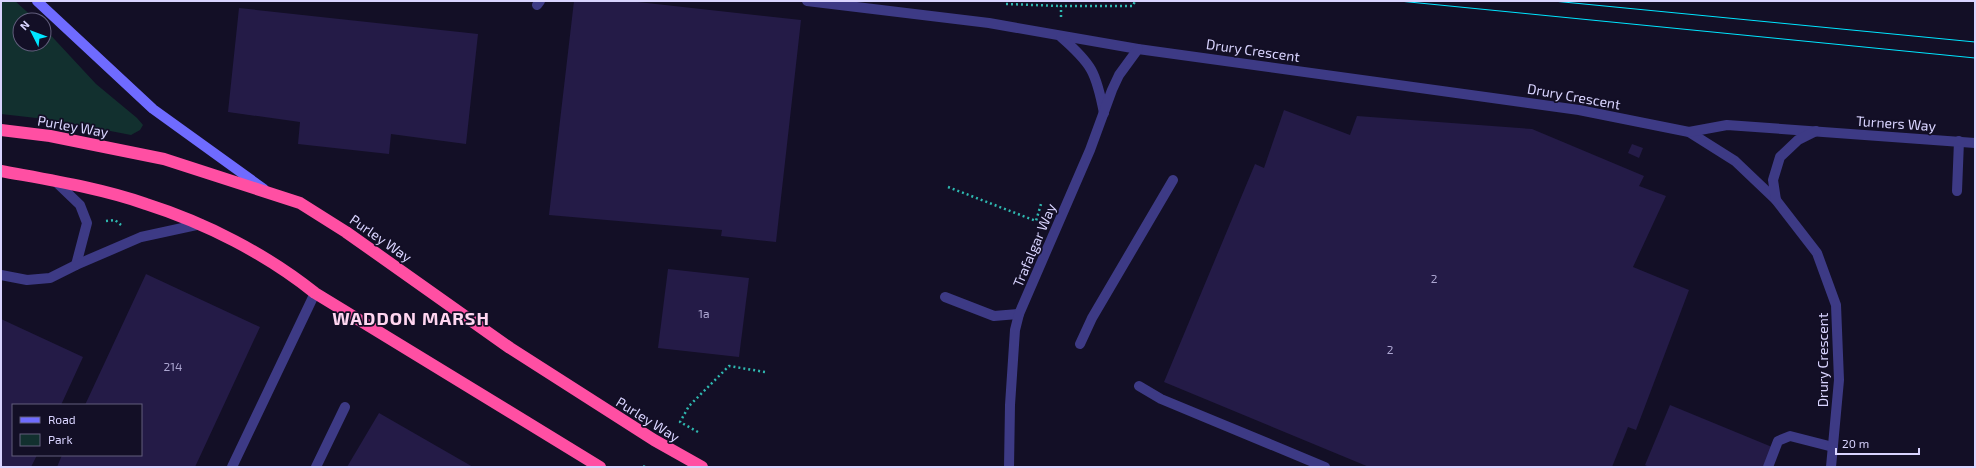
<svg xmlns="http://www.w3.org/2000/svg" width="1976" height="468" font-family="'Exo 2',sans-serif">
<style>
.green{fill:#12302f}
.building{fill:#241b47}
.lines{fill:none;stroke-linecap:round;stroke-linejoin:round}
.path{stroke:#2fb8b0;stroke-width:2.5;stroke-dasharray:2 3;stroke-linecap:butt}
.lane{stroke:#3d3a85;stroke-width:10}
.street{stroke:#3d3a85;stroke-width:10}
.secondary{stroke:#6f6bff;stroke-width:10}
.highway{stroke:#ff4fa3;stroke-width:12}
.tram{stroke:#00e5ff;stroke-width:1}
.labels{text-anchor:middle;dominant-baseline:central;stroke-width:3.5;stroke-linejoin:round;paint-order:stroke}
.number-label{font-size:12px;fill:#aca6d1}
.street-label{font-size:14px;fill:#d9d4ff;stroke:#130f26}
.district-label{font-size:18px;font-weight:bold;letter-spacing:1px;fill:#ffd6f0;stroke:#130f26}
</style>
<rect width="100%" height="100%" fill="#130f26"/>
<polygon class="green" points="1,1 15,1 36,20 20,20 20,44 44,44 44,28 96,84 137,118 143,125 140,130 131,135 54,120 1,114"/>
<g class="building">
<polygon points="574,1 629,1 801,20 776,242 721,236 722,230 549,215"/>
<polygon points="239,8 478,34 466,144 391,134 389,154 298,144 300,122 228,112"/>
<polygon points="1284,110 1350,135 1357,116 1532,129 1644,176 1639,186 1666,196 1633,267 1689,290 1636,430 1628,427 1612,467 1369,467 1164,382 1255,164 1264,168"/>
<polygon points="1632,144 1643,148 1639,158 1628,153"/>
<polygon points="668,269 749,278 739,357 658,348"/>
<polygon points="146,274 260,327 195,467 57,467 62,455 141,455 141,405 85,405"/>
<polygon points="1,319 83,357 61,405 13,405 13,455 37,455 31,467 1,467"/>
<polygon points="1670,405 1772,447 1764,467 1649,467 1645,465"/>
<polygon points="379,413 473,467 347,467"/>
</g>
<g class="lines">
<g class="path">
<polyline points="1006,4 1061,6"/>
<polyline points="1061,17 1061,6 1133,6 1135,1"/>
<polyline points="948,187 1036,221 1041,204"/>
<polyline points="106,221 115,220 121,225"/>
<polyline points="698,432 680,422 689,406 729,366 765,372"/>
<polyline points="643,466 645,467"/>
</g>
<g class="lane">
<polyline points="537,5 540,1"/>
<polyline points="55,181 80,205 87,223 76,265"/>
<polyline points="1957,191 1959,141"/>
<polyline points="1,275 27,280 50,278 76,265 141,237 201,224"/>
<polyline points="945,297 994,316 1019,314"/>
<polyline points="1080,344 1092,318 1173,180"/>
<polyline points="1139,386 1161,399 1325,467"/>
<polyline points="232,467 315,293"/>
<polyline points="316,467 345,407"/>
<polyline points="1768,467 1778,441 1790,436 1833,447"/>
</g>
<g class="street">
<polyline points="807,1 989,23 1138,49 1579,110 1689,132 1735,161 1776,200 1817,253 1836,305 1839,380 1831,467"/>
<path d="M 1061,37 C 1092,64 1096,72 1104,113"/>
<polyline points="1689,132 1727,125 1975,143"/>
<polyline points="1776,200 1773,180 1780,157 1798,140 1816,131"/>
<polyline points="1009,467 1010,405 1015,330 1019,314 1090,150 1112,90 1119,75 1138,49"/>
</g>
<polyline class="secondary" points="37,1 153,109 264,189"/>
<g class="highway">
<polyline points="1,130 50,136 164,159 300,203 346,232 510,348 654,440 702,467"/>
<path d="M 1,171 C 49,180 100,188 146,204 C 206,223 266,254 315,293 L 600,467"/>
</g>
<g class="tram">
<polyline points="1399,1 1975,58"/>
<polyline points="1553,1 1975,42"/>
</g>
</g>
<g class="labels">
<g class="number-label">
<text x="1434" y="278">2</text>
<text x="704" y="313">1a</text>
<text x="1390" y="349">2</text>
<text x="173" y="366">214</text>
</g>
<g class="street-label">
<text transform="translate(1253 50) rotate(8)">Drury Crescent</text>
<text transform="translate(1574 96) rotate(10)">Drury Crescent</text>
<text transform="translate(1896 123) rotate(4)">Turners Way</text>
<text transform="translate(73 126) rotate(10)">Purley Way</text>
<text transform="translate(381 238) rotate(35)">Purley Way</text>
<text transform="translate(1034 245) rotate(-67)">Trafalgar Way</text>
<text transform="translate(1822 360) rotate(-90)">Drury Crescent</text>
<text transform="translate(648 419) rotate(32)">Purley Way</text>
</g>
<g class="district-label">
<text x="411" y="318">WADDON MARSH</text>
</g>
</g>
<rect width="1976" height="468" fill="none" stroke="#d9d4ff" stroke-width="4"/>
<rect x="12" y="404" width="130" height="52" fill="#130f26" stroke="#625e7d"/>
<rect x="20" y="417" width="20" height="6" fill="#6f6bff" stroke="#625e7d"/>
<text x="48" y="424" font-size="12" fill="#d9d4ff">Road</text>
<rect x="20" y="434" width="20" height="12" fill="#12302f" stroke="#625e7d"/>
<text x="48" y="444" font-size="12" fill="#d9d4ff">Park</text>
<g transform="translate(32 32) rotate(312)"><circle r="19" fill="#130f26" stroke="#625e7d"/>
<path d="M0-3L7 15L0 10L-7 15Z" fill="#00e5ff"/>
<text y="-6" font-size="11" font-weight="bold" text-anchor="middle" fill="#d9d4ff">N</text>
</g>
<path d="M1836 448v6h83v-6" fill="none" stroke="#d9d4ff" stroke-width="2"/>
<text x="1842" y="448" font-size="12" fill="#d9d4ff" stroke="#130f26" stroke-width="3" paint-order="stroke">20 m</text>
</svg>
